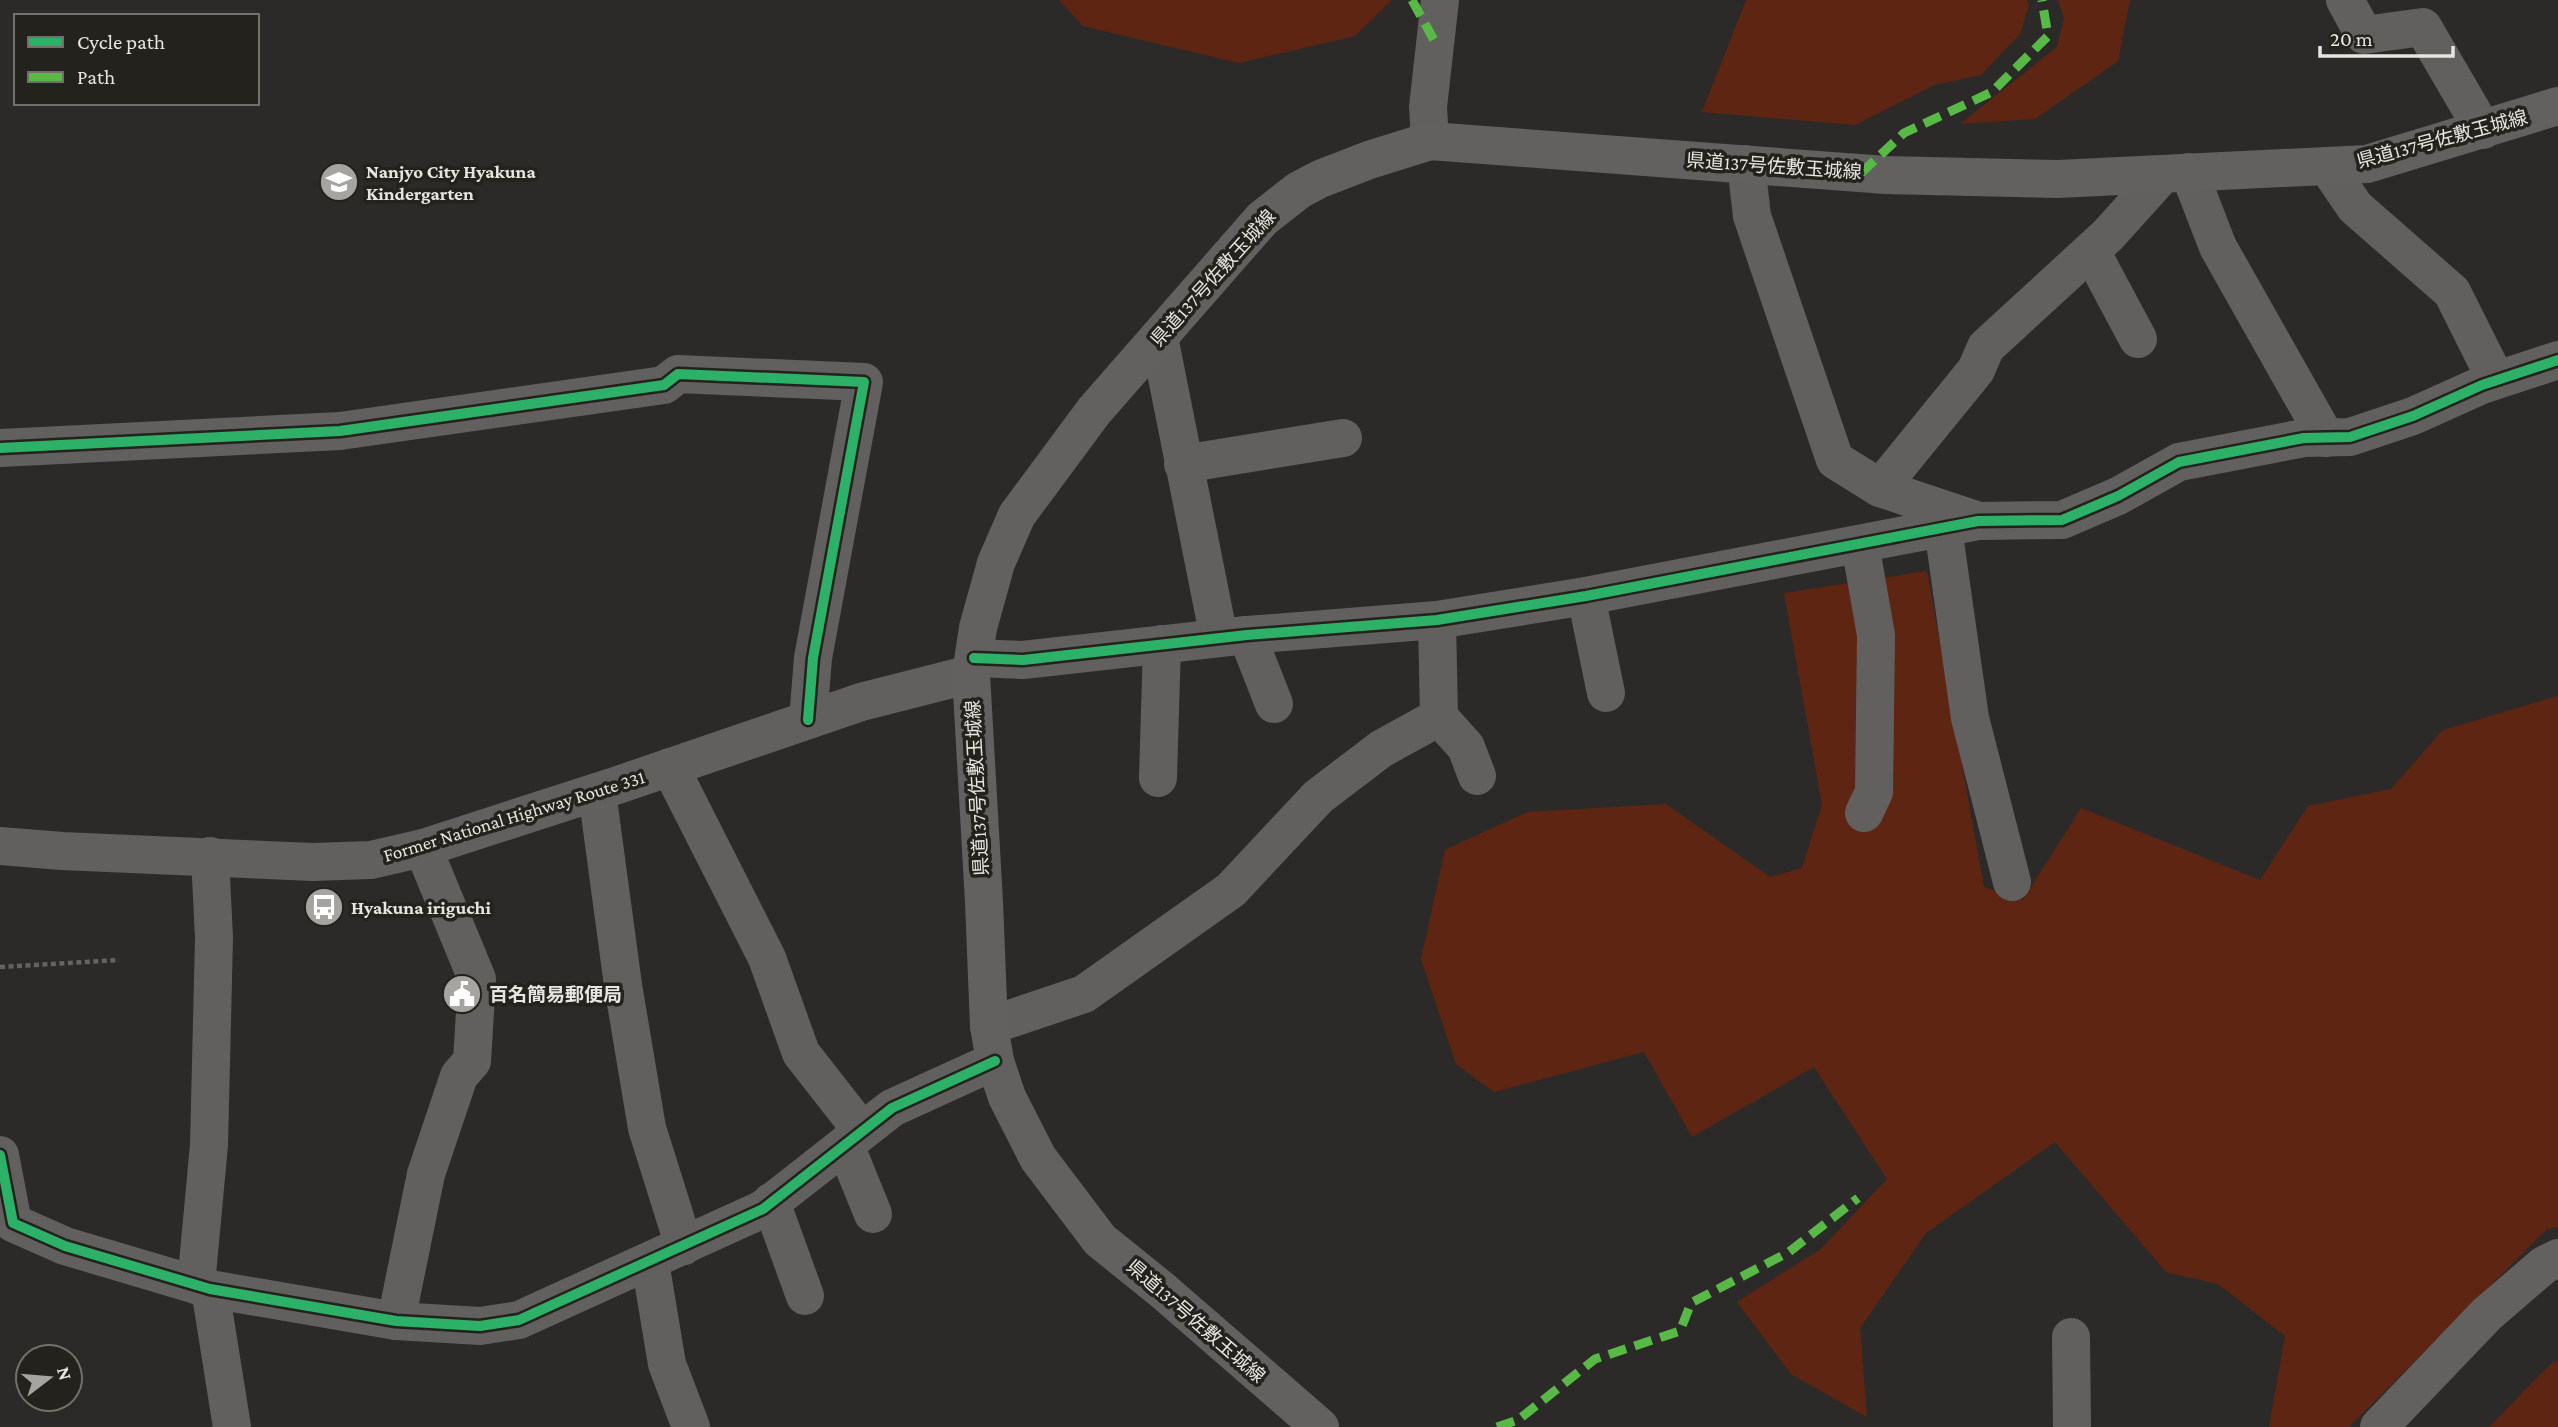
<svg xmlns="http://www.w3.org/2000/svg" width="2558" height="1427" font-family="'Crimson Pro','Noto Sans JP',serif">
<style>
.green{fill:#5e2612}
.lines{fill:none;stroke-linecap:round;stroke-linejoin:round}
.path{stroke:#646362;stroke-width:4.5;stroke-dasharray:5 3.5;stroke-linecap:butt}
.minor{stroke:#61605f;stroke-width:38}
.major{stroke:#62615f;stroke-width:38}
.quiet{stroke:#58b947;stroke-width:9;stroke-dasharray:18 9;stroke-linecap:butt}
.cycleway-casing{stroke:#24221c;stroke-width:15}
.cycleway{stroke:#2db169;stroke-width:10}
.labels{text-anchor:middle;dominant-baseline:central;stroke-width:7;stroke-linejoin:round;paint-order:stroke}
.street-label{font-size:19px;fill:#e7e5e1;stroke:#24221c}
.poi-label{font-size:19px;font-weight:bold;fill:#e7e5e1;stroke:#24221c;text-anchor:start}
</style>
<rect width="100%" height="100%" fill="#2c2a28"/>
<g class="green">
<polygon points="1059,0 1392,0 1355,36 1239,63 1083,26"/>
<polygon points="1746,0 2027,0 2029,5 2020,34 1981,75 1934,85 1855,125 1702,112"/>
<polygon points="2058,0 2130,0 2118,61 2035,119 1960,124 2057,47 2064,18"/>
<polygon points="1927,571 1984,887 2023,900 2081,808 2260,880 2308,806 2391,789 2443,730 2558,696 2558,1227 2547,1229 2349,1427 2269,1427 2285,1336 2218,1284 2166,1272 2055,1142 1926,1233 1860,1328 1867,1417 1791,1374 1737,1302 1821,1249 1887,1179 1814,1067 1692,1137 1644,1052 1494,1092 1456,1064 1421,959 1445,850 1527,812 1666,804 1770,877 1802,868 1822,805 1784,593"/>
<polygon points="2558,1360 2558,1427 2489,1427 2551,1364"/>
</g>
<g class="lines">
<polyline class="path" points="0,967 119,960"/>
<g class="minor">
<polyline points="2345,0 2364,35 2423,27 2483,130"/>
<polyline points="1430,141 1428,107 1440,0"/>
<polyline points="1746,164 1752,216 1835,460 1880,488 1976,520"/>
<polyline points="2327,166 2355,207 2452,292 2496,380"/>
<polyline points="2189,172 2218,247 2326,438"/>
<polyline points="2091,251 2138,339"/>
<polyline points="1159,337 1219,638"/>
<polyline points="0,448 340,431 664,385 678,374 864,382 813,658 808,720"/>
<polyline points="1183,464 1343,438"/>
<polyline points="1880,488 1976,370 1986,347 2108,235 2163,174"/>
<polyline points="1943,528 1970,718 2012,882"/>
<polyline points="1860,544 1876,635 1874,792 1864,813"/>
<polyline points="1586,596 1606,693"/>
<polyline points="1247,635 1274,704"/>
<polyline points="974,658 1023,660 1247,635 1437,620 1586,596 1978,521 2062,520 2118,496 2179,462 2304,438 2350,437 2413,416 2482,385 2558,360"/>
<polyline points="1439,717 1466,747 1477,776"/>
<polyline points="670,767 767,958 801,1053 862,1131"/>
<polyline points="1158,778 1162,644"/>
<polyline points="597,792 623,985 647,1128 684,1246"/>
<polyline points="0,846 62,851 313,862 371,860 423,848 618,785 861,702 971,674"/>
<polyline points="989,1026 1084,994 1231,890 1318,797 1381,749 1439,717 1437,620"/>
<polyline points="845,1145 873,1214"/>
<polyline points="0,1155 13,1223 65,1246 210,1289 396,1321 480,1326 519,1320 763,1209 892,1108 995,1061"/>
<polyline points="771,1202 805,1296"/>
<polyline points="650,1262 667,1364 691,1427"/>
<polyline points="196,1285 209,1145 214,938 210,856"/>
<polyline points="210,1289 232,1427"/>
<polyline points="396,1321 426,1174 459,1076 472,1061 477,979 423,848"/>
<polyline points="2071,1337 2072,1427"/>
</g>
<g class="major">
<polyline points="1320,1427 1162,1290 1100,1240 1038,1158 1007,1097 995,1061 989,1026 984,902 971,674 978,628 996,563 1017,515 1094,411 1262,219 1299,190 1320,179 1369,160 1430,141 1886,175 2058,179 2367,164 2558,106"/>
<polyline points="2379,1427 2487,1314 2544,1265 2558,1258"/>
</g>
<g class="quiet">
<polyline points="1412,0 1435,42"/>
<polyline points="1861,173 1904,133 1992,92 2048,36 2042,0"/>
<polyline points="1497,1427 1518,1420 1595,1359 1680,1331 1691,1303 1789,1252 1858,1198"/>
</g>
<g class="cycleway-casing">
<g id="cycleway">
<polyline points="0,448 340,431 664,385 678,374 864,382 813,658 808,720"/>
<polyline points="974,658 1023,660 1247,635 1437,620 1586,596 1978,521 2062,520 2118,496 2179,462 2304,438 2350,437 2413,416 2482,385 2558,360"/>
<polyline points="0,1155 13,1223 65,1246 210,1289 396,1321 480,1326 519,1320 763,1209 892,1108 995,1061"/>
</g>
</g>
<use href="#cycleway" class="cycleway"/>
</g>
<defs>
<g id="school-disc" transform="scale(2.0125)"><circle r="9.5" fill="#a6a4a0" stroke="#24221c"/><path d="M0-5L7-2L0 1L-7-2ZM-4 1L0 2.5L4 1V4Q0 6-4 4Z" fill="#fff"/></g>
<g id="bus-disc" transform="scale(2.0125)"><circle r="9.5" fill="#a6a4a0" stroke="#24221c"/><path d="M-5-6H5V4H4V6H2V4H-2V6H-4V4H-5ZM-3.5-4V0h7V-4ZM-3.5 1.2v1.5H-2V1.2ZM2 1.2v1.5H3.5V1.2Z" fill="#fff"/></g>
<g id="civic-disc" transform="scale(2.0125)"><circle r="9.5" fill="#a6a4a0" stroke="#24221c"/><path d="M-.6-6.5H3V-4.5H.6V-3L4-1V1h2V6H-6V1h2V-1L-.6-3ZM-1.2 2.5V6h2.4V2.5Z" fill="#fff"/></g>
</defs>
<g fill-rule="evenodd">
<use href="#school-disc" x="339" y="182"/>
<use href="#bus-disc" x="324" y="907"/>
<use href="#civic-disc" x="462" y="994"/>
</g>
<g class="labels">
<g class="street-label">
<text transform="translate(2442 139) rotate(-15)">県道137号佐敷玉城線</text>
<text transform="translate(1774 166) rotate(4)">県道137号佐敷玉城線</text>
<text transform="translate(1213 278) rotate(-48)">県道137号佐敷玉城線</text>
<text transform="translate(977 788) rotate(-93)">県道137号佐敷玉城線</text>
<text transform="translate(514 816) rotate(-17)">Former National Highway Route 331</text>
<text transform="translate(1196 1321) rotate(41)">県道137号佐敷玉城線</text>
</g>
<g class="poi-label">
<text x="366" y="171">Nanjyo City Hyakuna<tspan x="366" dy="22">Kindergarten</tspan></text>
<text x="351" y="907">Hyakuna iriguchi</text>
<text x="489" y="994">百名簡易郵便局</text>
</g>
</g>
<rect x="14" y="14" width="245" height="91" fill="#24221c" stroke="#72706b" stroke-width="2"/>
<rect x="28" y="37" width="35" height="10" fill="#2db169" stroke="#72706b" stroke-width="2"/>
<text x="77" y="49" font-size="21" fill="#e7e5e1">Cycle path</text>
<rect x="28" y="72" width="35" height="10" fill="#58b947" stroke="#72706b" stroke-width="2"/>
<text x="77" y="84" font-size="21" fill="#e7e5e1">Path</text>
<g transform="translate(49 1378) rotate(74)"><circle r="33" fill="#24221c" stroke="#72706b" stroke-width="2"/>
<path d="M0-5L12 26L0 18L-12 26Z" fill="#a6a4a0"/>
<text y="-10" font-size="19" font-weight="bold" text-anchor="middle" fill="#e7e5e1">N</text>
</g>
<path d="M2320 46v10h133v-10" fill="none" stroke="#e7e5e1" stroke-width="3.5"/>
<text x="2330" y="46" font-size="21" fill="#e7e5e1" stroke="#24221c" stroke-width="5" paint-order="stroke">20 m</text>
</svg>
